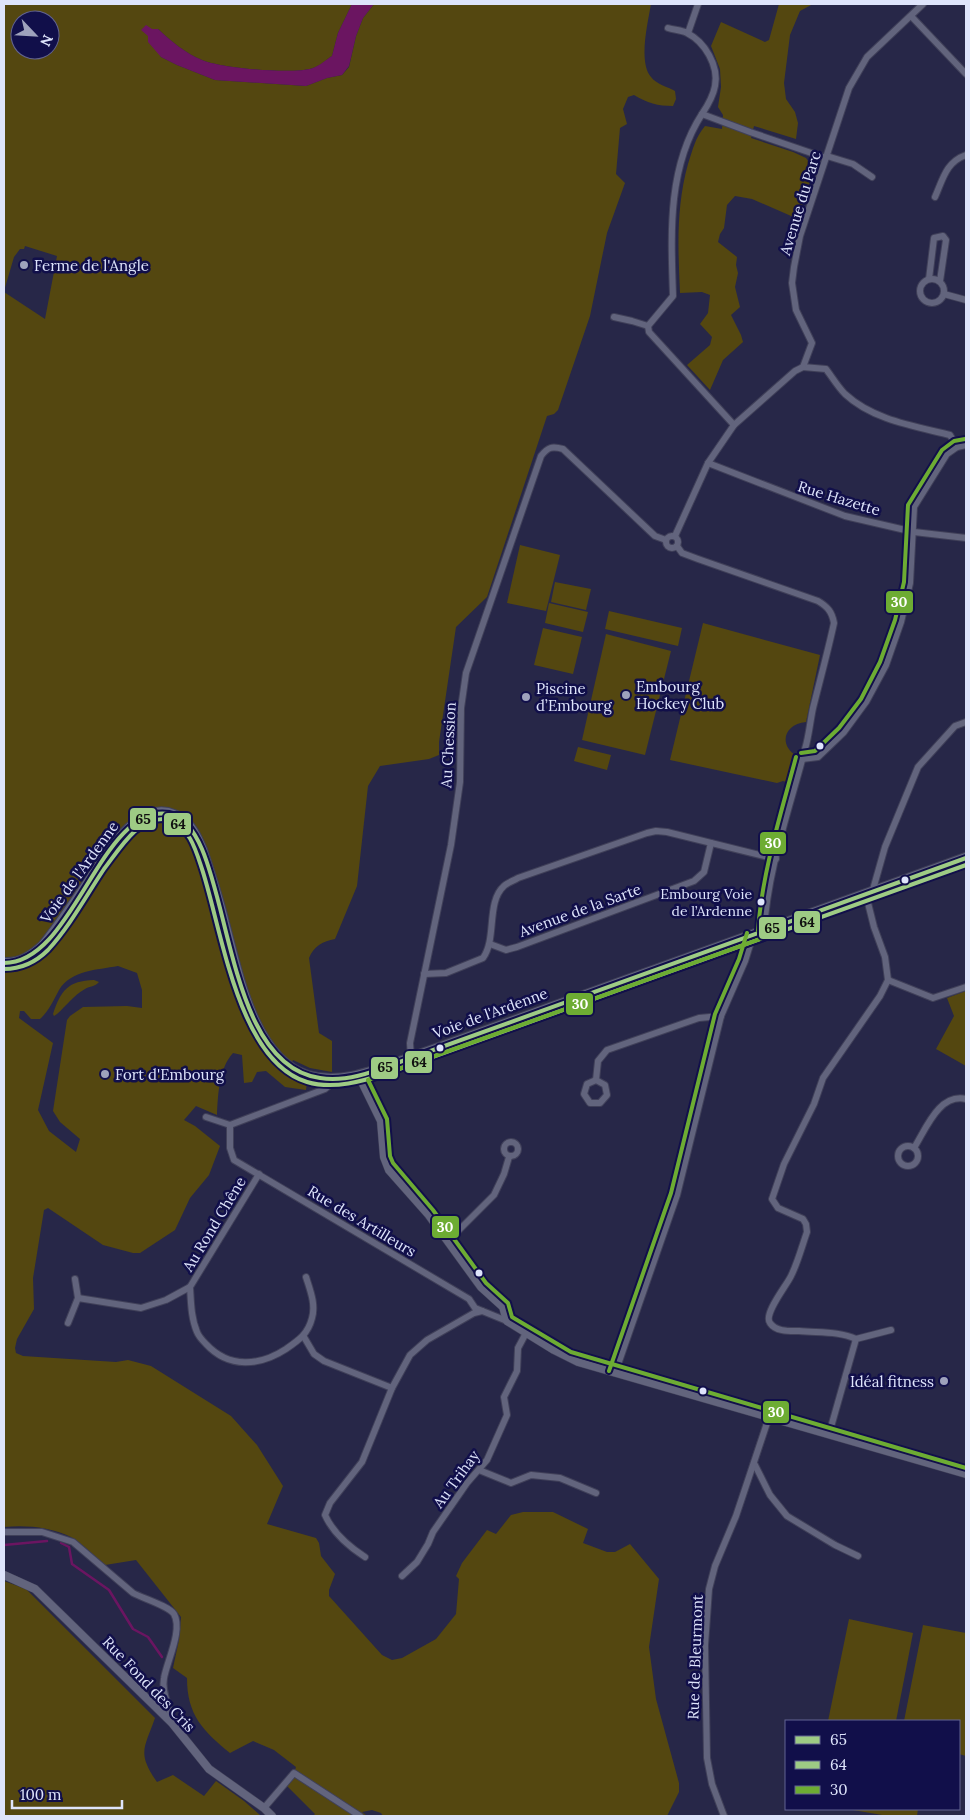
<svg xmlns="http://www.w3.org/2000/svg" width="970" height="1820" font-family="Lora,serif">
<style>
.green{fill:#544710;fill-rule:evenodd}
.water{fill:#6b1561}
.lines{fill:none;stroke-linecap:round;stroke-linejoin:round}
.stream{stroke:#6b1561;stroke-width:2.5}
.minor-casing{stroke:#404059;stroke-width:8}
.tertiary-casing{stroke:#404059;stroke-width:9}
.primary-casing{stroke:#404059;stroke-width:12}
.minor{stroke:#62647d;stroke-width:6}
.tertiary{stroke:#62647d;stroke-width:8}
.primary{stroke:#63667f;stroke-width:10}
.bus-1-casing{stroke:#110f4a;stroke-width:8}
.bus-2-casing{stroke:#110f4a;stroke-width:8}
.bus-3-casing{stroke:#110f4a;stroke-width:8}
.bus-1{stroke:#9ecb84;stroke-width:4}
.bus-2{stroke:#9ecb84;stroke-width:4}
.bus-3{stroke:#6dac33;stroke-width:4}
.poi-dot{fill:#9ea2bc;stroke:#110f4a;stroke-width:2}
.bus-dot{fill:#dee4fb;stroke:#110f4a;stroke-width:2}
.labels{text-anchor:middle;dominant-baseline:central;stroke-width:5;stroke-linejoin:round;paint-order:stroke}
.bus-label{font-size:14px;fill:#dee4fb;stroke:#110f4a;text-anchor:end}
.street-label{font-size:15px;fill:#dee4fb;stroke:#110f4a}
.poi-label{font-size:15px;fill:#dee4fb;stroke:#110f4a;text-anchor:start}
.line-badge{stroke:#110f4a;stroke-width:2}
.badge-label{font-size:14px;text-anchor:middle;font-weight:bold;fill:#fff}
.pale-badge-label{font-size:14px;text-anchor:middle;font-weight:bold;fill:#111}
</style>
<rect width="100%" height="100%" fill="#272748"/>
<g class="green">
<path d="M 4,4 L 352,4 L 338,33 L 332,56 C 326,60 320,66 313,68 C 294,75 220,68 202,60 C 185,53 171,41 158,29 L 148,36 L 161,57 L 177,65 L 215,80 L 306,86 L 327,78 L 342,75 L 349,67 L 356,36 L 363,18 L 374,4 L 651,4 C 648,22 638,62 651,77 C 656,84 668,87 675,91 L 676,99 L 673,106 C 658,106 647,103 634,95 L 628,97 L 623,109 L 627,124 L 620,128 L 616,174 L 625,183 L 607,233 L 590,316 L 558,410 L 554,414 L 547,416 L 487,597 L 456,627 L 439,742 L 439,755 L 429,759 L 380,766 L 368,786 L 357,886 L 335,939 C 323,941 314,946 309,958 L 319,1033 L 332,1041 L 332,1072 L 310,1068 L 293,1060 L 287,1073 L 297,1079 L 307,1082 L 306,1090 L 285,1087 L 266,1071 L 257,1072 L 252,1082 L 244,1083 L 242,1055 L 233,1053 C 219,1068 218,1095 217,1115 L 196,1106 L 184,1120 L 195,1126 L 220,1146 L 209,1175 L 190,1198 L 175,1230 L 140,1253 L 133,1253 L 103,1245 L 48,1208 L 44,1210 L 33,1278 L 34,1309 L 17,1339 L 15,1348 L 16,1353 L 23,1356 L 116,1362 L 128,1360 L 151,1366 L 231,1416 L 257,1445 L 283,1486 L 267,1524 L 316,1538 L 319,1543 L 321,1556 L 335,1574 L 329,1590 L 329,1596 L 382,1655 L 392,1660 L 402,1658 L 436,1639 L 456,1614 L 459,1579 L 456,1576 L 462,1563 L 487,1530 L 496,1534 L 511,1515 L 523,1512 L 553,1512 L 588,1529 L 583,1543 L 607,1552 L 615,1552 L 630,1544 L 659,1579 L 649,1647 L 656,1699 L 679,1783 L 679,1792 L 667,1816 L 383,1816 L 381,1813 L 372,1810 L 362,1812 L 367,1816 L 313,1816 L 315,1814 L 285,1784 L 294,1773 L 296,1767 L 274,1750 L 253,1741 L 230,1753 C 203,1731 187,1715 187,1678 L 173,1668 L 179,1640 L 181,1617 L 136,1560 L 105,1565 C 94,1556 83,1544 71,1537 C 50,1527 27,1525 4,1527 L 4,1529 L 4,292 L 45,319 L 57,256 L 25,246 L 24,249 L 20,249 L 14,257 L 4,291 ZM 20,20 L 50,20 L 50,50 L 20,50 ZM 118,966 L 137,973 L 142,990 L 142,1008 L 127,1006 L 83,1007 L 70,1016 L 67,1020 L 53,1111 L 60,1122 L 80,1139 L 76,1152 L 49,1131 L 38,1110 L 53,1043 L 19,1018 L 20,1011 L 24,1011 L 31,1019 L 40,1019 C 49,1011 53,1001 59,990 C 71,970 97,970 118,966 Z"/>
<path d="M 779,4 L 813,4 L 800,11 L 790,35 L 784,83 L 786,99 L 795,112 L 798,123 L 796,139 L 754,126 L 751,138 L 793,152 L 806,158 L 814,170 L 798,219 L 752,199 L 735,196 L 727,205 L 724,228 L 720,234 L 718,242 L 737,257 L 736,265 L 738,273 L 735,287 L 740,307 L 731,315 L 741,335 L 743,342 L 723,360 L 710,390 L 687,365 L 710,345 L 712,337 L 700,324 L 708,313 L 710,295 L 702,292 L 680,293 C 678,249 676,207 688,164 C 693,149 695,138 705,126 L 722,129 L 723,115 L 718,107 L 721,87 L 720,69 L 711,46 L 721,22 L 765,42 L 769,40 Z"/>
<polygon points="520,545 560,555 546,611 507,603"/>
<polygon points="555,582 591,589 586,610 551,602"/>
<polygon points="549,603 588,612 583,632 545,623"/>
<polygon points="609,611 682,628 678,646 605,629"/>
<path d="M 703,623 L 820,655 L 806,722 C 784,724 778,745 797,756 L 790,783 L 783,781 L 777,783 L 670,760 Z"/>
<polygon points="543,628 582,637 573,674 534,665"/>
<polygon points="606,634 671,651 645,755 582,740"/>
<polygon points="578,747 611,755 607,770 574,761"/>
<path d="M 94,980 L 99,982 C 95,987 90,986 85,989 C 74,995 66,1006 57,1014 L 54,1016 L 53,1014 C 61,990 68,981 94,980 Z"/>
<polygon points="966,991 966,1066 936,1049 954,1016 947,998"/>
<path d="M 4,1581 L 26,1589 L 155,1718 C 144,1749 137,1753 157,1782 L 173,1775 L 204,1796 L 216,1781 L 244,1801 L 261,1816 L 4,1816 Z"/>
<polygon points="849,1619 913,1633 896,1721 828,1721"/>
<polygon points="923,1625 966,1633 966,1756 959,1754 959,1721 904,1721"/>
<polygon points="847,1809 918,1809 917,1816 888,1816"/>
</g>
<path class="water" d="M 352,4 L 374,4 L 363,18 L 356,36 L 349,66 L 342,75 L 327,78 L 306,86 L 215,80 L 177,65 L 161,57 L 148,42 L 148,36 L 141,30 L 146,25 L 152,29 L 158,29 C 171,41 185,53 202,60 C 220,68 294,75 313,68 C 319,66 326,60 332,56 L 338,33 Z"/>
<g class="lines">
<g class="stream">
<polyline points="61,1543 69,1547 72,1564 109,1590 133,1629 148,1637 162,1657"/>
<polyline points="4,1545 47,1541"/>
</g>
<g class="minor-casing">
<g id="minor">
<path d="M 923,4 L 867,57 L 849,88 L 800,236 L 794,267 L 792,283 L 796,310 L 812,343 L 803,367 L 826,369 C 832,377 838,387 845,394 C 873,420 914,426 950,435 L 957,447"/>
<polyline points="911,16 966,74"/>
<path d="M 668,28 C 674,30 682,30 687,33 C 705,42 719,66 715,86 C 713,97 708,105 702,114"/>
<polyline points="688,33 698,4"/>
<polyline points="827,156 853,164 872,177"/>
<path d="M 935,197 C 943,179 946,162 966,155"/>
<polyline points="929,279 934,238 943,236 946,240 940,281"/>
<circle cx="932" cy="291" r="12"/>
<polyline points="944,294 966,300"/>
<polyline points="614,317 632,321 648,326"/>
<path d="M 734,425 L 649,332 L 648,326 L 673,296 C 671,235 667,168 702,114 L 750,132 L 826,158"/>
<polyline points="708,463 845,516 914,532 966,538"/>
<circle cx="672" cy="542" r="6"/>
<polyline points="675,536 708,463 734,425 795,371 803,367"/>
<path d="M 677,546 L 682,553 L 698,559 L 818,601 C 828,607 832,612 834,623 C 828,651 820,680 813,708 C 810,722 809,736 805,749 C 790,807 767,871 764,931"/>
<polyline points="802,759 818,757 844,732 866,702 886,665 901,622 910,583 914,507 947,454 957,447 966,445"/>
<polyline points="872,893 885,847 918,767 955,726 966,722"/>
<polyline points="490,944 506,950 517,947 694,881 704,872 711,843"/>
<path d="M 424,974 L 446,973 L 483,958 C 497,939 486,902 504,886 C 507,883 513,881 518,878 L 647,833 L 656,831 L 667,832 L 776,859"/>
<polyline points="888,980 933,998 966,987"/>
<path d="M 411,1058 L 410,1043 L 451,845 L 460,782 L 461,708 L 466,673 L 541,456 C 548,447 552,446 563,449 L 655,536 L 666,540"/>
<polyline points="596,1080 598,1061 607,1050 699,1018 721,1016"/>
<polygon points="596,1080 605,1085 607,1095 600,1103 590,1103 584,1094 587,1084"/>
<polyline points="206,1117 230,1125 325,1089 337,1079"/>
<polyline points="230,1125 230,1148 234,1160 469,1299 475,1308 507,1321"/>
<circle cx="511" cy="1149" r="7"/>
<circle cx="908" cy="1156" r="10"/>
<path d="M 914,1148 C 926,1129 939,1093 966,1099"/>
<polyline points="448,1241 494,1195 504,1174 509,1157"/>
<path d="M 190,1287 C 191,1302 191,1318 197,1332 C 199,1337 203,1341 206,1344 C 229,1369 260,1366 286,1349 C 299,1340 308,1334 312,1318 C 316,1304 310,1290 306,1277"/>
<polyline points="78,1298 141,1308 166,1300 190,1287 259,1174"/>
<polyline points="68,1323 78,1298 75,1279"/>
<polyline points="304,1337 314,1354 324,1361 392,1388"/>
<path d="M 856,1339 C 839,1331 818,1333 799,1331 C 790,1331 776,1332 770,1323 C 763,1314 787,1285 791,1276 C 798,1262 802,1246 807,1232 L 806,1224 L 803,1219 L 778,1208 L 772,1199 L 784,1164 L 814,1104 L 823,1078 L 880,996 L 888,980 L 885,957 L 874,927 L 866,895"/>
<polyline points="615,1373 677,1195 721,1016 745,961 753,935"/>
<polyline points="829,1434 856,1339 891,1330"/>
<polyline points="754,1463 770,1495 787,1516 835,1545 858,1556"/>
<polyline points="479,1470 511,1483 531,1475 560,1478 596,1493"/>
<path d="M 4,1532 L 42,1532 L 73,1542 L 133,1593 C 142,1598 169,1606 174,1614 C 183,1630 167,1661 164,1678 C 161,1693 171,1708 172,1723"/>
<path d="M 365,1557 C 348,1546 333,1533 325,1515 L 330,1503 L 362,1462 L 392,1388 L 410,1355 L 427,1340 L 474,1313 L 482,1311"/>
<polyline points="402,1576 417,1562 428,1544 433,1532 467,1483 487,1460 507,1415 504,1397 517,1371 518,1348 526,1333"/>
<polyline points="264,1808 294,1773 360,1816"/>
<polyline points="724,1816 712,1784 707,1758 705,1645 709,1589 715,1566 736,1516 769,1417"/>
</g>
</g>
<g class="tertiary-casing">
<g id="tertiary">
<polyline points="359,1076 381,1121 384,1157 389,1170 428,1214 481,1287 503,1307 507,1321 554,1350 578,1362 966,1474"/>
<polyline points="4,1575 35,1589 172,1723 209,1769 264,1808 272,1816"/>
</g>
</g>
<g class="primary-casing">
<path id="primary" d="M 4,963 C 20,964 32,956 43,946 C 60,925 75,902 90,880 C 109,852 146,786 187,824 C 194,830 198,841 202,850 C 210,874 218,898 224,923 C 237,971 253,1060 308,1076 C 344,1086 378,1069 411,1058 L 966,858"/>
</g>
<use href="#minor" class="minor"/>
<use href="#tertiary" class="tertiary"/>
<use href="#primary" class="primary"/>
<g class="bus-1-casing">
<path id="bus-1" d="M 4,963 C 75,963 100,803 169,814 C 235,825 213,1063 320,1078 C 351,1083 382,1068 411,1058 L 966,858"/>
</g>
<g class="bus-2-casing">
<path id="bus-2" d="M 4,969 C 21,969 36,962 48,950 C 70,926 86,896 104,869 C 114,856 123,842 135,831 C 145,824 157,816 170,820 C 190,828 196,851 202,869 C 222,930 238,1061 307,1082 C 334,1090 363,1081 388,1073 L 966,865"/>
</g>
<g class="bus-3-casing">
<g id="bus-3">
<polyline points="801,753 815,751 839,728 861,699 880,662 895,620 904,582 908,505 942,450 954,441 965,439"/>
<path d="M 758,931 C 762,872 781,814 796,757"/>
<polyline points="766,937 368,1080 387,1119 390,1156 393,1163 433,1210 486,1283 508,1303 512,1317 571,1352 966,1468"/>
<polyline points="609,1371 671,1193 715,1014 739,959 747,933"/>
</g>
</g>
<use href="#bus-1" class="bus-1"/>
<use href="#bus-2" class="bus-2"/>
<use href="#bus-3" class="bus-3"/>
</g>
<g class="poi-dot">
<circle cx="24" cy="265" r="5"/>
<circle cx="626" cy="695" r="5"/>
<circle cx="526" cy="697" r="5"/>
<circle cx="105" cy="1074" r="5"/>
<circle cx="944" cy="1381" r="5"/>
</g>
<g class="bus-dot">
<circle cx="820" cy="746" r="4.5"/>
<circle cx="905" cy="880" r="4.5"/>
<circle cx="761" cy="902" r="4.5"/>
<circle cx="440" cy="1048" r="4.5"/>
<circle cx="479" cy="1273" r="4.5"/>
<circle cx="703" cy="1391" r="4.5"/>
</g>
<g class="labels">
<g class="bus-label">
<text x="752" y="894">Embourg Voie<tspan x="752" dy="17">de l’Ardenne</tspan></text>
</g>
<g class="street-label">
<text transform="translate(800 203) rotate(-73)">Avenue du Parc</text>
<text transform="translate(839 498) rotate(17)">Rue Hazette</text>
<text transform="translate(448 745) rotate(-87)">Au Chession</text>
<text transform="translate(79 872) rotate(-54)">Voie de l'Ardenne</text>
<text transform="translate(580 910) rotate(-20)">Avenue de la Sarte</text>
<text transform="translate(490 1013) rotate(-20)">Voie de l'Ardenne</text>
<text transform="translate(362 1221) rotate(31)">Rue des Artilleurs</text>
<text transform="translate(214 1224) rotate(-59)">Au Rond Chêne</text>
<text transform="translate(456 1479) rotate(-54)">Au Trihay</text>
<text transform="translate(695 1657) rotate(-88)">Rue de Bleurmont</text>
<text transform="translate(149 1684) rotate(46)">Rue Fond des Cris</text>
</g>
<g class="poi-label">
<text x="34" y="265">Ferme de l'Angle</text>
<text x="636" y="686">Embourg<tspan x="636" dy="17">Hockey Club</tspan></text>
<text x="536" y="688">Piscine<tspan x="536" dy="17">d’Embourg</tspan></text>
<text x="115" y="1074">Fort d'Embourg</text>
<text x="934" y="1381" text-anchor="end">Idéal fitness</text>
</g>
</g>
<g class="line-badge">
<rect x="885" y="590" width="29" height="24" rx="5" fill="#6dac33"/>
<rect x="129" y="807" width="28" height="24" rx="5" fill="#9ecb84"/>
<rect x="163" y="812" width="29" height="24" rx="5" fill="#9ecb84"/>
<rect x="759" y="831" width="28" height="24" rx="5" fill="#6dac33"/>
<rect x="793" y="910" width="28" height="24" rx="5" fill="#9ecb84"/>
<rect x="758" y="916" width="29" height="24" rx="5" fill="#9ecb84"/>
<rect x="565" y="992" width="29" height="24" rx="5" fill="#6dac33"/>
<rect x="404" y="1050" width="29" height="24" rx="5" fill="#9ecb84"/>
<rect x="370" y="1056" width="29" height="24" rx="5" fill="#9ecb84"/>
<rect x="431" y="1215" width="29" height="24" rx="5" fill="#6dac33"/>
<rect x="762" y="1400" width="28" height="24" rx="5" fill="#6dac33"/>
</g>
<g class="badge-label">
<text x="899" y="607">30</text>
<text x="773" y="848">30</text>
<text x="580" y="1009">30</text>
<text x="445" y="1232">30</text>
<text x="776" y="1417">30</text>
</g>
<g class="pale-badge-label">
<text x="143" y="824">65</text>
<text x="178" y="829">64</text>
<text x="807" y="927">64</text>
<text x="772" y="933">65</text>
<text x="419" y="1067">64</text>
<text x="385" y="1072">65</text>
</g>
<rect width="970" height="1820" fill="none" stroke="#dee4fb" stroke-width="10"/>
<rect x="785" y="1720" width="175" height="90" fill="#110f4a" stroke="#636491"/>
<rect x="795" y="1736" width="25" height="8" fill="#9ecb84" stroke="#636491"/>
<text x="830" y="1745" font-size="15" fill="#dee4fb">65</text>
<rect x="795" y="1761" width="25" height="8" fill="#9ecb84" stroke="#636491"/>
<text x="830" y="1770" font-size="15" fill="#dee4fb">64</text>
<rect x="795" y="1786" width="25" height="8" fill="#6dac33" stroke="#636491"/>
<text x="830" y="1795" font-size="15" fill="#dee4fb">30</text>
<g transform="translate(35 35) rotate(115)"><circle r="24" fill="#110f4a" stroke="#636491"/>
<path d="M0-4L9 19L0 12L-9 19Z" fill="#9ea2bc"/>
<text y="-8" font-size="14" font-weight="bold" text-anchor="middle" fill="#dee4fb">N</text>
</g>
<path d="M12 1800v8h110v-8" fill="none" stroke="#dee4fb" stroke-width="2.5"/>
<text x="20" y="1800" font-size="15" fill="#dee4fb" stroke="#110f4a" stroke-width="4" paint-order="stroke">100 m</text>
</svg>
